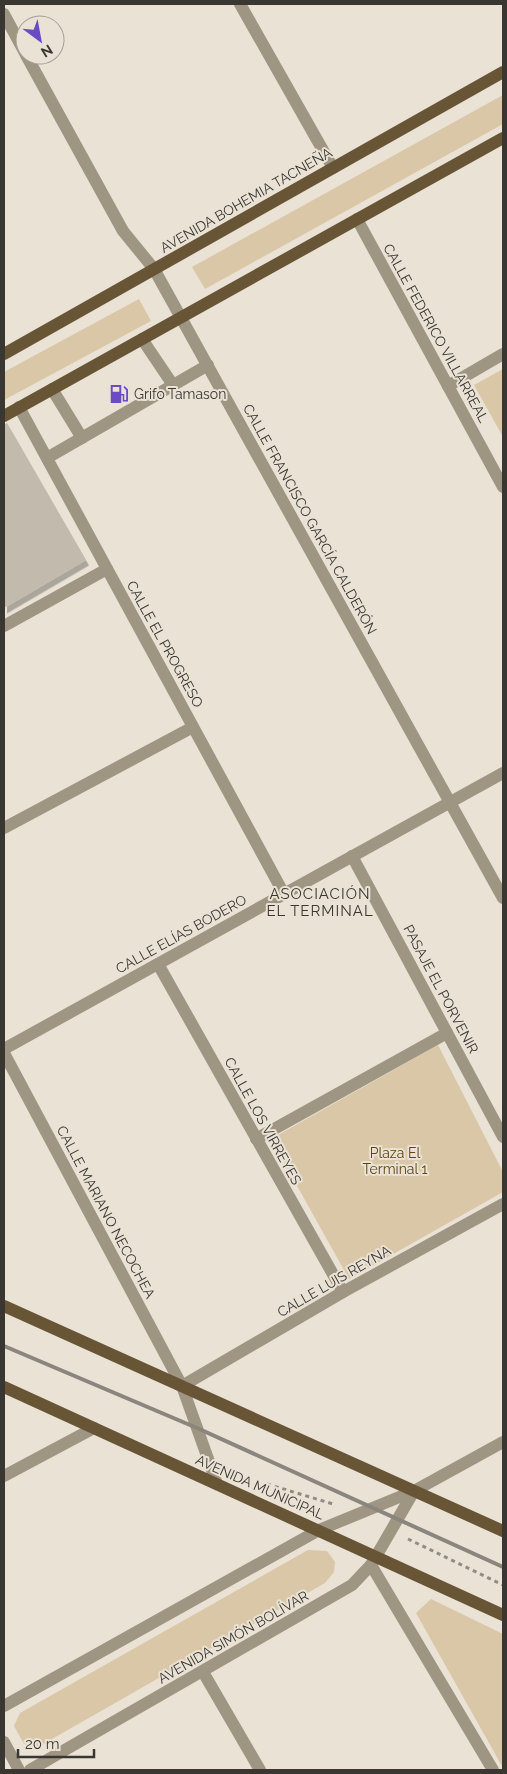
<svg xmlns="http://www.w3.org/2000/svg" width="507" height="1774" font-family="Raleway,sans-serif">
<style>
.green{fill:#d9c7a7}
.building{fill:#c1baad;filter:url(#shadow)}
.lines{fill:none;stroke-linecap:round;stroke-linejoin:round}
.path{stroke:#918c83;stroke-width:3;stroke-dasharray:4 4;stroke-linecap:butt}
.minor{stroke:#9f9583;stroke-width:12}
.major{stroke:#675535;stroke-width:12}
.rail{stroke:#8a857d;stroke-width:4}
.labels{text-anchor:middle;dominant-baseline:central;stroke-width:4;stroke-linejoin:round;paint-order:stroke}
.street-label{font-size:14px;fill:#3a3732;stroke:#e9e2d5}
.poi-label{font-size:14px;fill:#3a3732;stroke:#e9e2d5;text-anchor:start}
.park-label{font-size:14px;fill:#5e4512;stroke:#e9e2d5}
.neighbourhood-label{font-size:15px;letter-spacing:1px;fill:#3c362c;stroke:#e9e2d5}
</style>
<defs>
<filter id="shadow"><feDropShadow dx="3" dy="5.5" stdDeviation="0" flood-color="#0004"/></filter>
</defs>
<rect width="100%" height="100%" fill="#e9e2d5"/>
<g class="green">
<polygon points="503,95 503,124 205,289 192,267"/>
<polygon points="139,299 151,321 4,400 4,372"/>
<polygon points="503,369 503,437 474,385"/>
<polygon points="438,1045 503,1172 503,1192 349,1279 271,1139"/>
<polygon points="308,1550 327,1551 335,1562 334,1572 325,1583 38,1747 24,1744 14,1726 20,1713"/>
<polygon points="431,1599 503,1634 503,1768 416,1613"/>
</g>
<polygon class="building" points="7,423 86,560 4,608 4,425"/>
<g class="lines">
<g class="path">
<polyline points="267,1484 333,1504"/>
<polyline points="408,1539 503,1585"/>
</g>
<g class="minor">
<polyline points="240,4 333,168"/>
<polyline points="4,14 25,53"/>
<polyline points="26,55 123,231 154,269 503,898"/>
<polyline points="357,219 503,487"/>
<polyline points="142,339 173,385"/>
<polyline points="448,386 503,354"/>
<polyline points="52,389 82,438"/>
<polyline points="19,407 284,894"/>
<polyline points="47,458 208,365"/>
<polyline points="4,626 107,569"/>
<polyline points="4,828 193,727"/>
<polyline points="352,856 503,1137"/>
<polyline points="158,964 343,1292"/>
<polyline points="4,1049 503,773"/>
<polyline points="4,1053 182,1386 217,1484"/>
<polyline points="256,1139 447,1033"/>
<polyline points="182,1386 343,1292 503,1204"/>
<polyline points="4,1476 94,1428"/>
<polyline points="371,1565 493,1770"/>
<polyline points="203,1672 260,1770"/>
<polyline points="4,1706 319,1530 414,1491 503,1442"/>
<polyline points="4,1742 19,1770"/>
<polyline points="30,1770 352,1585 371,1565 414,1491"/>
</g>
<g class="major">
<polyline points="4,354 503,72"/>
<polyline points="4,416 503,138"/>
<polyline points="4,1306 503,1531"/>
<polyline points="4,1387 503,1615"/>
</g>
<polyline class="rail" points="4,1346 197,1428 503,1567"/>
</g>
<defs>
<g id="fuel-bare" transform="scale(1.5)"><path d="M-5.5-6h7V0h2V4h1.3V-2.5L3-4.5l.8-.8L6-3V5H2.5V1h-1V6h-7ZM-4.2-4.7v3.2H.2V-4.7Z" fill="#6b4ac3" stroke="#e9e2d5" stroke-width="2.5" paint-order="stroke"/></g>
</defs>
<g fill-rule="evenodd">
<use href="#fuel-bare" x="119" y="394"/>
</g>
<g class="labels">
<g class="street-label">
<text transform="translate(246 200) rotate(-30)">AVENIDA BOHEMIA TACNEÑA</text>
<text transform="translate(436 333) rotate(61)">CALLE FEDERICO VILLARREAL</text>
<text transform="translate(310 519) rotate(61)">CALLE FRANCISCO GARCÍA CALDERÓN</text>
<text transform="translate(165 644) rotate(61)">CALLE EL PROGRESO</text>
<text transform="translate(181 934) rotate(-29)">CALLE ELÍAS BODERO</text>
<text transform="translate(441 989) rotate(62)">PASAJE EL PORVENIR</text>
<text transform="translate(263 1121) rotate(61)">CALLE LOS VIRREYES</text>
<text transform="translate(106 1212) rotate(62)">CALLE MARIANO NECOCHEA</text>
<text transform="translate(334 1281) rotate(-30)">CALLE LUIS REYNA</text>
<text transform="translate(260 1487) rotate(24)">AVENIDA MUNICIPAL</text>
<text transform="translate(233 1637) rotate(-30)">AVENIDA SIMÓN BOLÍVAR</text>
</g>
<g class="poi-label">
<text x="134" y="394">Grifo Tamason</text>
</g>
<g class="park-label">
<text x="395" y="1153">Plaza El<tspan x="395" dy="16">Terminal 1</tspan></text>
</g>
<g class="neighbourhood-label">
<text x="320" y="894">ASOCIACIÓN<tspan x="320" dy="17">EL TERMINAL</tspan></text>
</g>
</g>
<rect width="507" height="1774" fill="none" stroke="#3a3732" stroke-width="10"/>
<g transform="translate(40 40) rotate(148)"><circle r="24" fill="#e9e2d5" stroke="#a39e94"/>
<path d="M0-4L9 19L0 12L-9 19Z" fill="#6b4ac3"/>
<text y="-8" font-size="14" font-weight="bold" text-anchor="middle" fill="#3a3732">N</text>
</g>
<path d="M18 1749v8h76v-8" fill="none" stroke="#3a3732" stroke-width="2.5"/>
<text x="25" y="1749" font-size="15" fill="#3a3732" stroke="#e9e2d5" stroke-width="4" paint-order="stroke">20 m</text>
</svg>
